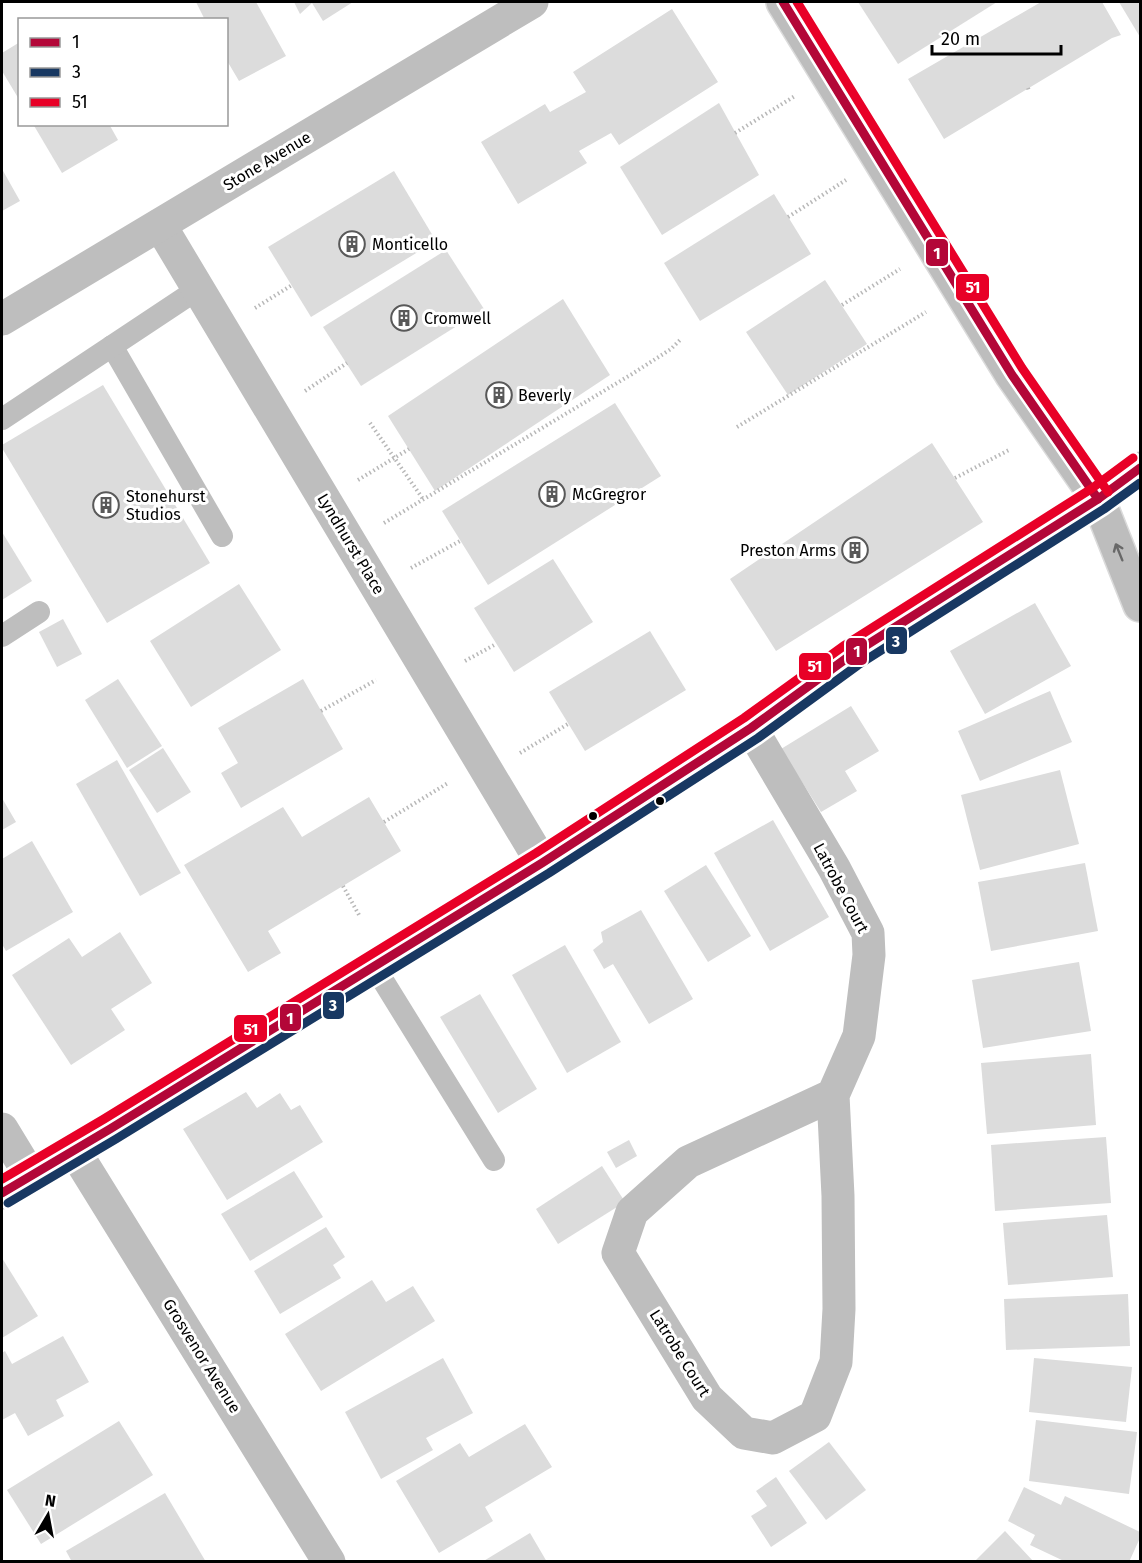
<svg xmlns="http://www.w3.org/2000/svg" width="1142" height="1563" font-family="'Fira Sans',sans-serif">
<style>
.building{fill:#dcdcdc}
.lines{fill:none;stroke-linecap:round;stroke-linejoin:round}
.primary-casing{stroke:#dbdbdb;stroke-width:36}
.path{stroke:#b8b8b8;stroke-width:4;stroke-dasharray:1.5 3;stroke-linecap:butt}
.service{stroke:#bebebe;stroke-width:22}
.minor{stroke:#bebebe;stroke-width:33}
.secondary{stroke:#c1c1c1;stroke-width:33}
.primary{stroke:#bdbdbd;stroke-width:33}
.bus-1-casing{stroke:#fff;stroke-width:14}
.bus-2-casing{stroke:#fff;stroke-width:14}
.bus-3-casing{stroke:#fff;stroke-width:14}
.bus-1{stroke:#b30738;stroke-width:9}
.bus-2{stroke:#183862;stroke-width:9}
.bus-3{stroke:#e80027;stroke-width:9}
.oneway{stroke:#686868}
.bus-dot{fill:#000;stroke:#fff;stroke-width:2}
.labels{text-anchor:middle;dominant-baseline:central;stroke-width:6;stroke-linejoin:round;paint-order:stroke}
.street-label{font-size:16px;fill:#000;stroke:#fff}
.poi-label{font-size:16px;fill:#000;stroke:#fff;text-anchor:start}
.line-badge{stroke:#fff;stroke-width:2}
.badge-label{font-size:16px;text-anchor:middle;font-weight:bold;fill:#fff}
</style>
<rect width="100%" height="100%" fill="#fff"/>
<g class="building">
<polygon points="196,2 256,2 286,56 239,81 226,59 226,20 205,20"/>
<polygon points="294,2 353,2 323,21 312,3 300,14"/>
<polygon points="858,2 997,2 898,64"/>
<polygon points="1041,2 1102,2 1121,35 1112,38 944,139 908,79"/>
<polygon points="1119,2 1140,2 1140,37"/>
<polygon points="672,9 718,82 619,145 611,133 579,151 587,163 518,204 481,142 545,104 550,112 586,92 573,72"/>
<polygon points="20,42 20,101 2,71 2,53"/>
<polygon points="719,103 759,175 662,235 620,167"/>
<polygon points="33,124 109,124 118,140 62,173"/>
<polygon points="2,169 20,201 2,211"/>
<polygon points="394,171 436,241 311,317 268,247"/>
<polygon points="774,194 811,254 700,321 664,263"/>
<polygon points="446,250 484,309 361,386 323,327"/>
<polygon points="825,280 867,344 788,395 746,332"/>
<polygon points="563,299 610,375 435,491 388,416"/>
<polygon points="103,385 210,563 107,623 2,448 2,445"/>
<polygon points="615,403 661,476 488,585 442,511"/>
<polygon points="932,443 983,522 776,651 730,579"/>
<polygon points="2,532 32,581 2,600"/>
<polygon points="553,559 593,622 514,672 474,608"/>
<polygon points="239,584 281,650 191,707 150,641"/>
<polygon points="1035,603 1071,666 985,714 950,651"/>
<polygon points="63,619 82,654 57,667 39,632"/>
<polygon points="650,631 686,690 585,751 549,692"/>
<polygon points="118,679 162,746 127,768 85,700"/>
<polygon points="303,679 343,749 241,808 221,773 238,763 218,728"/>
<polygon points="1050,691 1072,742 980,781 958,731"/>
<polygon points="851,706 879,751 845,771 857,791 821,812 781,749"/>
<polygon points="163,748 191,792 157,813 129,770"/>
<polygon points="117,760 181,873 140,896 76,784"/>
<polygon points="1060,770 1079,844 980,870 961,795"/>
<polygon points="369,797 401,851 268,931 281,953 248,972 184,865 283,807 302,837"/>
<polygon points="2,798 16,822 2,830"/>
<polygon points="773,820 829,917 770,951 714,853"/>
<polygon points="32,841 73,912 6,951 2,944 2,859"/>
<polygon points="1085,863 1098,931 991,951 978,882"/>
<polygon points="706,865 751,936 708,962 664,891"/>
<polygon points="641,910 693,999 649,1024 613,964 604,969 593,950 603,942 601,932"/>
<polygon points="120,932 152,983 111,1009 125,1030 71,1065 12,975 69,938 82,957"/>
<polygon points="565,945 621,1042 567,1073 512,975"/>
<polygon points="1079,962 1091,1031 983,1048 972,980"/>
<polygon points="480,994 537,1089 498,1113 440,1017"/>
<polygon points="1091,1054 1096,1125 987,1134 981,1063"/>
<polygon points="246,1092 257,1108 280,1093 291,1110 300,1105 323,1142 227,1200 183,1129"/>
<polygon points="1106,1137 1111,1203 995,1211 991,1145"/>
<polygon points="629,1140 637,1156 616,1168 607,1152"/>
<polygon points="602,1166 625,1202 558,1244 536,1209"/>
<polygon points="294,1171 323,1217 250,1261 221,1214"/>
<polygon points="1107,1215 1113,1277 1008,1285 1003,1223"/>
<polygon points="326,1227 345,1257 333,1265 341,1278 280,1314 254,1271"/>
<polygon points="2,1258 38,1316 2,1338"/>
<polygon points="372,1280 386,1302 413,1286 435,1321 321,1391 285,1334"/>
<polygon points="1128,1294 1130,1346 1006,1350 1004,1299"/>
<polygon points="63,1336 89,1382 56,1400 64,1416 28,1436 15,1413 2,1420 2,1353 5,1351 12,1364"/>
<polygon points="443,1358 473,1413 426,1438 433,1450 381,1479 345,1412"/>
<polygon points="1034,1358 1132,1367 1126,1422 1029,1412"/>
<polygon points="1036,1420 1137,1432 1129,1494 1029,1481"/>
<polygon points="119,1421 153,1475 41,1544 7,1490"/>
<polygon points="525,1424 552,1467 485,1507 493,1521 439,1553 396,1481 460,1443 469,1457"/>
<polygon points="829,1442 866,1490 826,1520 789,1471"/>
<polygon points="776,1477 807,1523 771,1547 751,1516 767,1506 756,1491"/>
<polygon points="1024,1487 1061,1505 1065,1496 1140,1532 1140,1538 1129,1562 1066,1562 1030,1545 1035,1535 1008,1521"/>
<polygon points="165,1493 206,1562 72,1562 66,1551"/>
<polygon points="1005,1531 1034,1562 974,1562"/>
<polygon points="530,1533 547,1562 482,1562"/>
</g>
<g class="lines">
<g class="primary-casing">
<polyline id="primary" points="783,2 1012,375 1098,499 1140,605"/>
</g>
<g class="path">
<polyline points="1028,88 1029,91"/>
<polyline points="735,133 795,96"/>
<polyline points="788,217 846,180"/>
<polyline points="842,305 900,269"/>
<polyline points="255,308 292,285"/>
<polyline points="305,391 347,363"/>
<polyline points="370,423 423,499"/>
<polyline points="737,427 926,312"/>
<polyline points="955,478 1009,450"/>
<polyline points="358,480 409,449"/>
<polyline points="384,523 632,374 671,349 680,340"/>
<polyline points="411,568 460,541"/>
<polyline points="465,661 496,644"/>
<polyline points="321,711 376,680"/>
<polyline points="520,753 568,724"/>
<polyline points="384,822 448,783"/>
<polyline points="343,886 359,915"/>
</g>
<g class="service">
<polyline points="112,346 222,536"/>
<polyline points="2,419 198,289"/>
<polyline points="2,636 39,612"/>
<polyline points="374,966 494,1160"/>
</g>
<g class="minor">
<polyline points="160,225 542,863"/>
<polyline points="2,319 532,2"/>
<polyline points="751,728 834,868 868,933 869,955 859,1036 833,1095 688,1162 632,1212 618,1253 707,1398 744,1433 773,1438 815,1416 836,1362 839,1309 838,1196 833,1095"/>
<polyline points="2,1129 30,1175"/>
<polyline points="74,1150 329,1562"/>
</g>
<polyline class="secondary" points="2,1193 110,1129 542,863 751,728 851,655 1098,499 1140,468"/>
<use href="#primary" class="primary"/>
<g class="bus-1-casing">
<g id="bus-1">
<polyline points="783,2 1012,375 1098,499"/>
<polyline points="2,1193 110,1129 542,863 751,728 851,655 1098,499 1140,468"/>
</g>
</g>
<g class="bus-2-casing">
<polyline id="bus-2" points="8,1203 116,1139 549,873 758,738 858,665 1104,509 1140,483"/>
</g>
<g class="bus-3-casing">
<g id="bus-3">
<polyline points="797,2 1022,368 1108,492"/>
<polyline points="2,1179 104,1119 536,853 744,718 845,645 1091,489 1133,458"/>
</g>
</g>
<use href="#bus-1" class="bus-1"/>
<use href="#bus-2" class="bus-2"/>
<use href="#bus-3" class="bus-3"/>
</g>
<defs><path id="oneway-shaft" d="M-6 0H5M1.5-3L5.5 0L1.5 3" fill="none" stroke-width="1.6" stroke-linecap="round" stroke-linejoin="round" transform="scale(1.5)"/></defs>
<use class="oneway" href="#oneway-shaft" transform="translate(1119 552) rotate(-112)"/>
<defs>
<g id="building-ring" transform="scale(1.35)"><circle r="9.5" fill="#fff" stroke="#595959" stroke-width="1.5"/><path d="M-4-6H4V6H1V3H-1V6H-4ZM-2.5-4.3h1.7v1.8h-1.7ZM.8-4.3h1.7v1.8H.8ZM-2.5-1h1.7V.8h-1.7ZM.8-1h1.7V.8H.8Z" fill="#595959"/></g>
</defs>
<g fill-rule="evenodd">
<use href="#building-ring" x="352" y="244"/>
<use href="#building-ring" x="404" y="318"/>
<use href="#building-ring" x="499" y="395"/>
<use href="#building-ring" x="552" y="494"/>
<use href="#building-ring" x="106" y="505"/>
<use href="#building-ring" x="855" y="550"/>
</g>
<g class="bus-dot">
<circle cx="660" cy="801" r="5"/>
<circle cx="593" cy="816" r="5"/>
</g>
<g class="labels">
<g class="street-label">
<text transform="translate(267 161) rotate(-31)">Stone Avenue</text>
<text transform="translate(351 544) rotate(59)">Lyndhurst Place</text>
<text transform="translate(841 888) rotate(62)">Latrobe Court</text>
<text transform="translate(680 1353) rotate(58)">Latrobe Court</text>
<text transform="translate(202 1356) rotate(58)">Grosvenor Avenue</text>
</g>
<g class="poi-label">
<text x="372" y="244">Monticello</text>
<text x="424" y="318">Cromwell</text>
<text x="518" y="395">Beverly</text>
<text x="572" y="494">McGregror</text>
<text x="126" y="496">Stonehurst<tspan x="126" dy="18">Studios</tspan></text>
<text x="836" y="550" text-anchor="end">Preston Arms</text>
</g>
</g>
<g class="line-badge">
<rect x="925" y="238" width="24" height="29" rx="6" fill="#b30738"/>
<rect x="955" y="273" width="35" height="29" rx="6" fill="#e80027"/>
<rect x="885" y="626" width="23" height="29" rx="6" fill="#183862"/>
<rect x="845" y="637" width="23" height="29" rx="6" fill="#b30738"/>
<rect x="798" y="652" width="34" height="29" rx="6" fill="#e80027"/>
<rect x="322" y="991" width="23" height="29" rx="6" fill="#183862"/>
<rect x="279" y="1003" width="23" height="29" rx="6" fill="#b30738"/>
<rect x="233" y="1014" width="35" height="29" rx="6" fill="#e80027"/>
</g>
<g class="badge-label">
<text x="937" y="259">1</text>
<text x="973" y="293">51</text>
<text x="896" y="647">3</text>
<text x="857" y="657">1</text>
<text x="815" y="672">51</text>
<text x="333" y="1011">3</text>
<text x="290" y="1024">1</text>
<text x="251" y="1035">51</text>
</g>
<rect width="1142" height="1563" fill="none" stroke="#000000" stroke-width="6"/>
<rect x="18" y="18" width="210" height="108" fill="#ffffff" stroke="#999999" stroke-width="1.5"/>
<rect x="30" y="38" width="30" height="9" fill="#b30738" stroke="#999999" stroke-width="1.5"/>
<text x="72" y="48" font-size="18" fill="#000000">1</text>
<rect x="30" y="68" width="30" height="9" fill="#183862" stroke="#999999" stroke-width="1.5"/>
<text x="72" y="78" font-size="18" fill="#000000">3</text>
<rect x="30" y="98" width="30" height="9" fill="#e80027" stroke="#999999" stroke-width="1.5"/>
<text x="72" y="108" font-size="18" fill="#000000">51</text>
<g transform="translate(48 1515) rotate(10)" stroke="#ffffff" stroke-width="4.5" paint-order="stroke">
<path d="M0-4.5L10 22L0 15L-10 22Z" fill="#000000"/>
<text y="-9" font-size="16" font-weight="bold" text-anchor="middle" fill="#000000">N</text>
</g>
<path d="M932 45v9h129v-9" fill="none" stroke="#000000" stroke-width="3"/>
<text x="941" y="45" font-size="18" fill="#000000" stroke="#ffffff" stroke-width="4.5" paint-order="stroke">20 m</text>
</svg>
